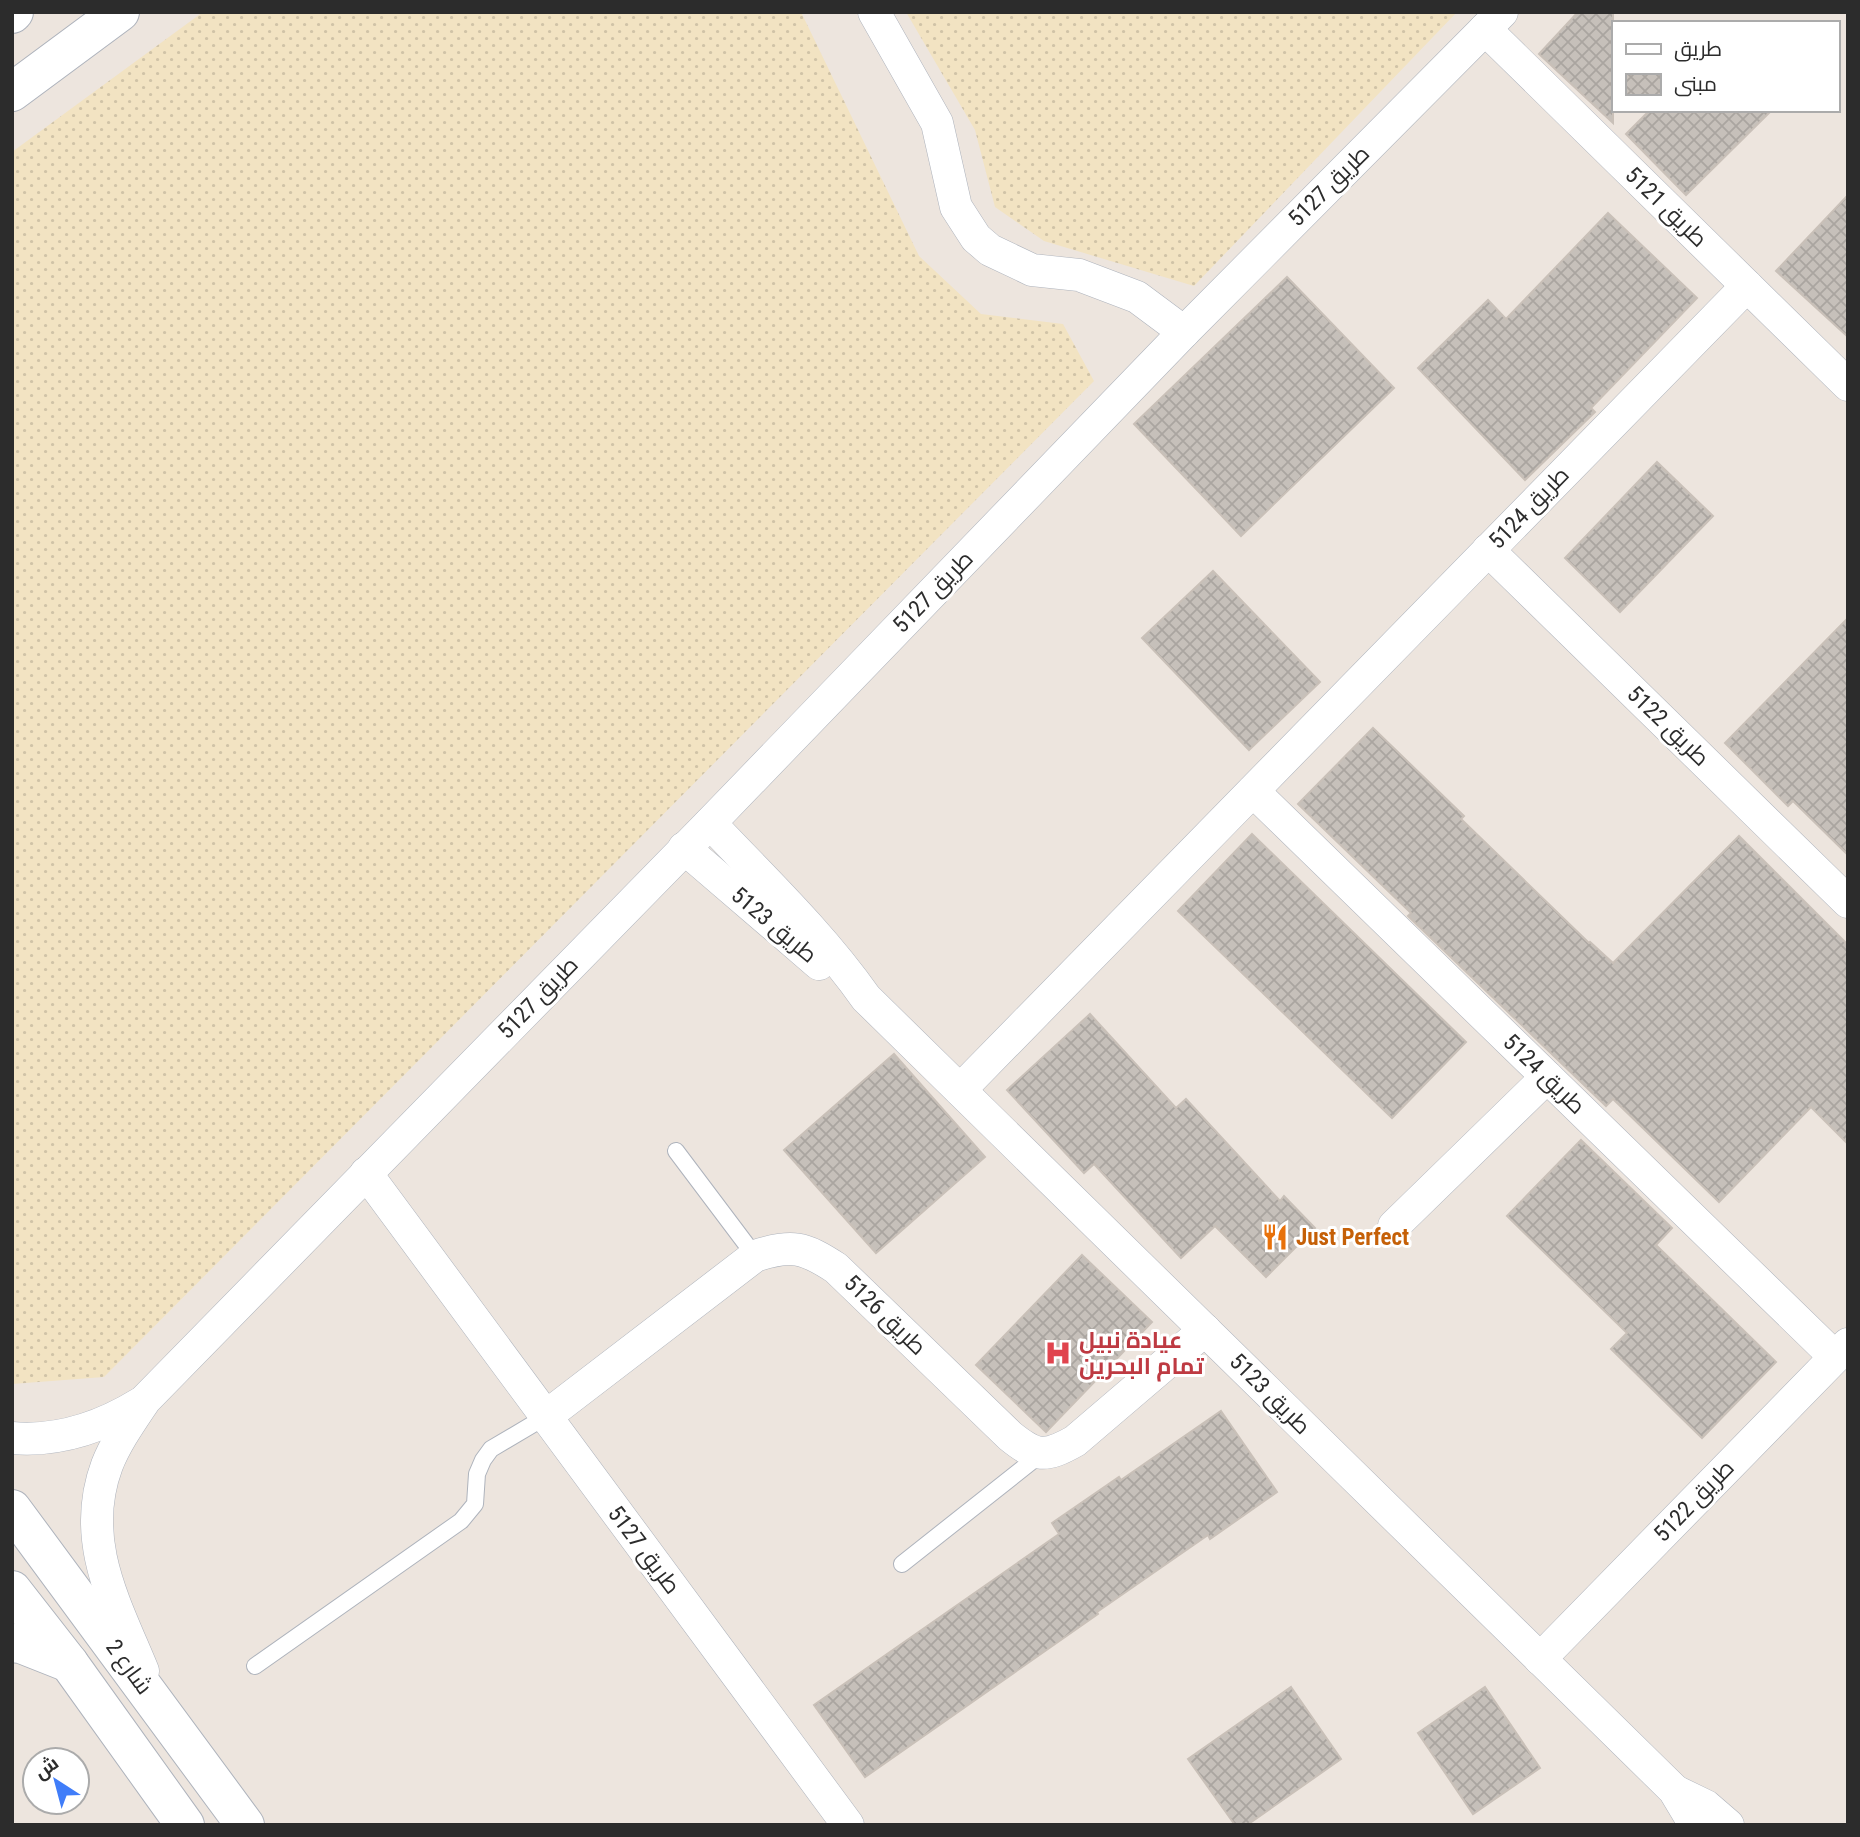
<svg xmlns="http://www.w3.org/2000/svg" width="1860" height="1837" font-family="'Roboto Condensed',Cairo,sans-serif">
<style>
.sand{fill:url(#sand-dots)}
.building{fill:url(#building-cross-hatch);stroke:#c9c0b8;stroke-width:2}
.lines{fill:none;stroke-linecap:round;stroke-linejoin:round}
.lane-casing{stroke:#aeb3bc;stroke-width:18}
.street-casing{stroke:#aeb3bc;stroke-width:33}
.secondary-casing{stroke:#aeb3bc;stroke-width:40}
.lane{stroke:#fff;stroke-width:16}
.street{stroke:#fff;stroke-width:32}
.secondary{stroke:#fff;stroke-width:38}
.labels{text-anchor:middle;dominant-baseline:central;stroke-width:6;stroke-linejoin:round;paint-order:stroke}
.street-label{font-size:23px;fill:#2c2c2c;stroke:#fff}
.food-label{font-size:23px;font-weight:bold;fill:#c56008;stroke:#fff;text-anchor:start}
.health-label{font-size:23px;font-weight:bold;fill:#be3a42;stroke:#fff;text-anchor:start}
</style>
<defs>
<pattern id="sand-dots" width="8" height="8" patternUnits="userSpaceOnUse" patternTransform="scale(1.75)"><rect width="8" height="8" fill="#f2e3c2"/><path d="M2 2h.1M6 6h.1" fill="none" stroke="#d0c3a7" stroke-width="1.8" stroke-linecap="round"/></pattern>
<pattern id="building-cross-hatch" width="8" height="8" patternUnits="userSpaceOnUse" patternTransform="scale(1.75)"><rect width="8" height="8" fill="#c6c0ba"/><path d="M0 0l8 8M0 8l8-8" fill="none" stroke="#aaa5a0"/></pattern>
</defs>
<rect width="100%" height="100%" fill="#ede5de"/>
<g class="sand">
<polygon points="203,12 801,12 919,256 981,314 1063,324 1094,381 104,1377 12,1384 12,152"/>
<polygon points="906,12 1457,12 1194,286 1044,241 995,207 975,130"/>
</g>
<g class="building">
<polygon points="1578,12 1613,12 1613,123 1539,54"/>
<polygon points="1650,110 1772,110 1686,195 1626,134"/>
<polygon points="1848,195 1848,337 1776,271"/>
<polygon points="1608,213 1697,298 1591,408 1595,412 1525,480 1418,368 1488,300 1506,319"/>
<polygon points="1287,277 1394,388 1241,536 1134,424"/>
<polygon points="1657,462 1713,516 1620,612 1565,558"/>
<polygon points="1213,571 1320,682 1249,750 1142,638"/>
<polygon points="1848,618 1848,855 1793,801 1788,806 1725,743"/>
<polygon points="1373,728 1464,816 1461,819 1589,943 1590,942 1613,963 1739,836 1848,945 1848,1144 1811,1107 1719,1202 1613,1099 1606,1106 1408,916 1411,913 1298,804"/>
<polygon points="1252,834 1466,1042 1392,1118 1178,911"/>
<polygon points="1090,1014 1176,1108 1186,1099 1280,1201 1284,1196 1315,1228 1266,1277 1215,1226 1181,1258 1094,1164 1084,1173 1007,1090"/>
<polygon points="894,1054 985,1157 876,1253 784,1150"/>
<polygon points="1581,1140 1672,1228 1656,1245 1776,1362 1702,1438 1611,1349 1627,1333 1507,1216"/>
<polygon points="1082,1255 1152,1322 1046,1432 976,1365"/>
<polygon points="1221,1411 1277,1492 1210,1539 1208,1535 1097,1612 1098,1614 865,1777 814,1705 1059,1534 1052,1523 1119,1477 1121,1480"/>
<polygon points="1291,1687 1341,1759 1247,1825 1235,1825 1188,1759"/>
<polygon points="1485,1687 1540,1768 1473,1814 1418,1733"/>
</g>
<g class="lines">
<g class="lane-casing">
<g id="lane">
<polyline points="676,1151 755,1256"/>
<polyline points="902,1564 1041,1454"/>
<polyline points="255,1666 461,1521 475,1504 477,1474 483,1460 491,1449 545,1417"/>
</g>
</g>
<g class="street-casing">
<g id="street">
<polyline points="874,12 937,123 956,207 976,238 990,250 1032,270 1079,275 1137,297 1184,332"/>
<polyline points="1485,29 1848,385"/>
<polyline points="1488,550 1848,902"/>
<polyline points="1253,791 1835,1357"/>
<path d="M 710,823 C 763,879 821,934 866,998 L 1674,1790 L 1695,1825"/>
<polyline points="684,848 819,964"/>
<polyline points="960,1090 1747,286"/>
<polyline points="366,1173 848,1825"/>
<polyline points="1394,1226 1547,1077"/>
<path d="M 545,1417 L 755,1256 C 792,1244 804,1247 836,1268 L 1010,1436 C 1036,1457 1045,1458 1075,1441 L 1205,1330"/>
<path d="M 12,1438 C 59,1442 102,1427 141,1403"/>
<polyline points="1540,1659 1848,1344"/>
<path d="M 143,1671 C 115,1603 79,1540 107,1465 C 116,1442 131,1421 145,1400 L 710,823 L 1184,332 L 1502,12"/>
<polyline points="1675,1791 1706,1806 1728,1825"/>
</g>
</g>
<g class="secondary-casing">
<g id="secondary">
<polyline points="12,14 14,12"/>
<polyline points="12,92 120,12"/>
<polyline points="12,1509 245,1825"/>
<polyline points="12,1590 69,1663 185,1825"/>
<polyline points="12,1643 21,1644 69,1663"/>
</g>
</g>
<use href="#lane" class="lane"/>
<use href="#street" class="street"/>
<use href="#secondary" class="secondary"/>
</g>
<defs>
<g id="restaurant-bare" transform="scale(2.1)"><path d="M-5-6h1v4h1v-4h1v4h1v-4h1v5L-1.5 .5V6h-2V.5L-5-1ZM5-6V6H3V1.5H1.5Q1.5-4 5-6Z" fill="#e8710a" stroke="#fff" stroke-width="2.5" paint-order="stroke"/></g>
<g id="hospital-bare" transform="scale(2.1)"><path d="M-5-5h3v3.5h4V-5h3V5h-3V1.5h-4V5h-3Z" fill="#e0444e" stroke="#fff" stroke-width="2.5" paint-order="stroke"/></g>
</defs>
<g fill-rule="evenodd">
<use href="#restaurant-bare" x="1275" y="1237"/>
<use href="#hospital-bare" x="1058" y="1353"/>
</g>
<g class="labels">
<g class="street-label">
<text transform="translate(1329 186) rotate(-45)">طريق 5127</text>
<text transform="translate(1666 207) rotate(44)">طريق 5121</text>
<text transform="translate(1529 508) rotate(-46)">طريق 5124</text>
<text transform="translate(933 592) rotate(-46)">طريق 5127</text>
<text transform="translate(1668 726) rotate(44)">طريق 5122</text>
<text transform="translate(774 925) rotate(40)">طريق 5123</text>
<text transform="translate(538 998) rotate(-46)">طريق 5127</text>
<text transform="translate(1544 1074) rotate(44)">طريق 5124</text>
<text transform="translate(885 1315) rotate(44)">طريق 5126</text>
<text transform="translate(1270 1394) rotate(45)">طريق 5123</text>
<text transform="translate(1694 1501) rotate(-46)">طريق 5122</text>
<text transform="translate(644 1550) rotate(53)">طريق 5127</text>
<text transform="translate(129 1667) rotate(54)">شارع 2</text>
</g>
<g class="food-label">
<text x="1296" y="1237">Just Perfect</text>
</g>
<g class="health-label">
<text x="1079" y="1340">عيادة نبيل<tspan x="1079" dy="26">تمام البحرين</tspan></text>
</g>
</g>
<rect width="1860" height="1837" fill="none" stroke="#2c2c2c" stroke-width="28"/>
<rect x="1612" y="21" width="228" height="91" fill="#ffffff" stroke="#ababab" stroke-width="2"/>
<rect x="1626" y="44" width="35" height="10" fill="#ffffff" stroke="#ababab" stroke-width="2"/>
<text x="1674" y="56" font-size="21" fill="#2c2c2c">طريق</text>
<rect x="1626" y="74" width="35" height="21" fill="url(#building-cross-hatch)" stroke="#ababab" stroke-width="2"/>
<text x="1674" y="91" font-size="21" fill="#2c2c2c">مبنى</text>
<g transform="translate(56 1781) rotate(324)"><circle r="33" fill="#ffffff" stroke="#ababab" stroke-width="2"/>
<path d="M0-5L12 26L0 18L-12 26Z" fill="#407df9"/>
<text y="-10" font-size="19" font-weight="bold" text-anchor="middle" fill="#2c2c2c">ش</text>
</g>
</svg>
